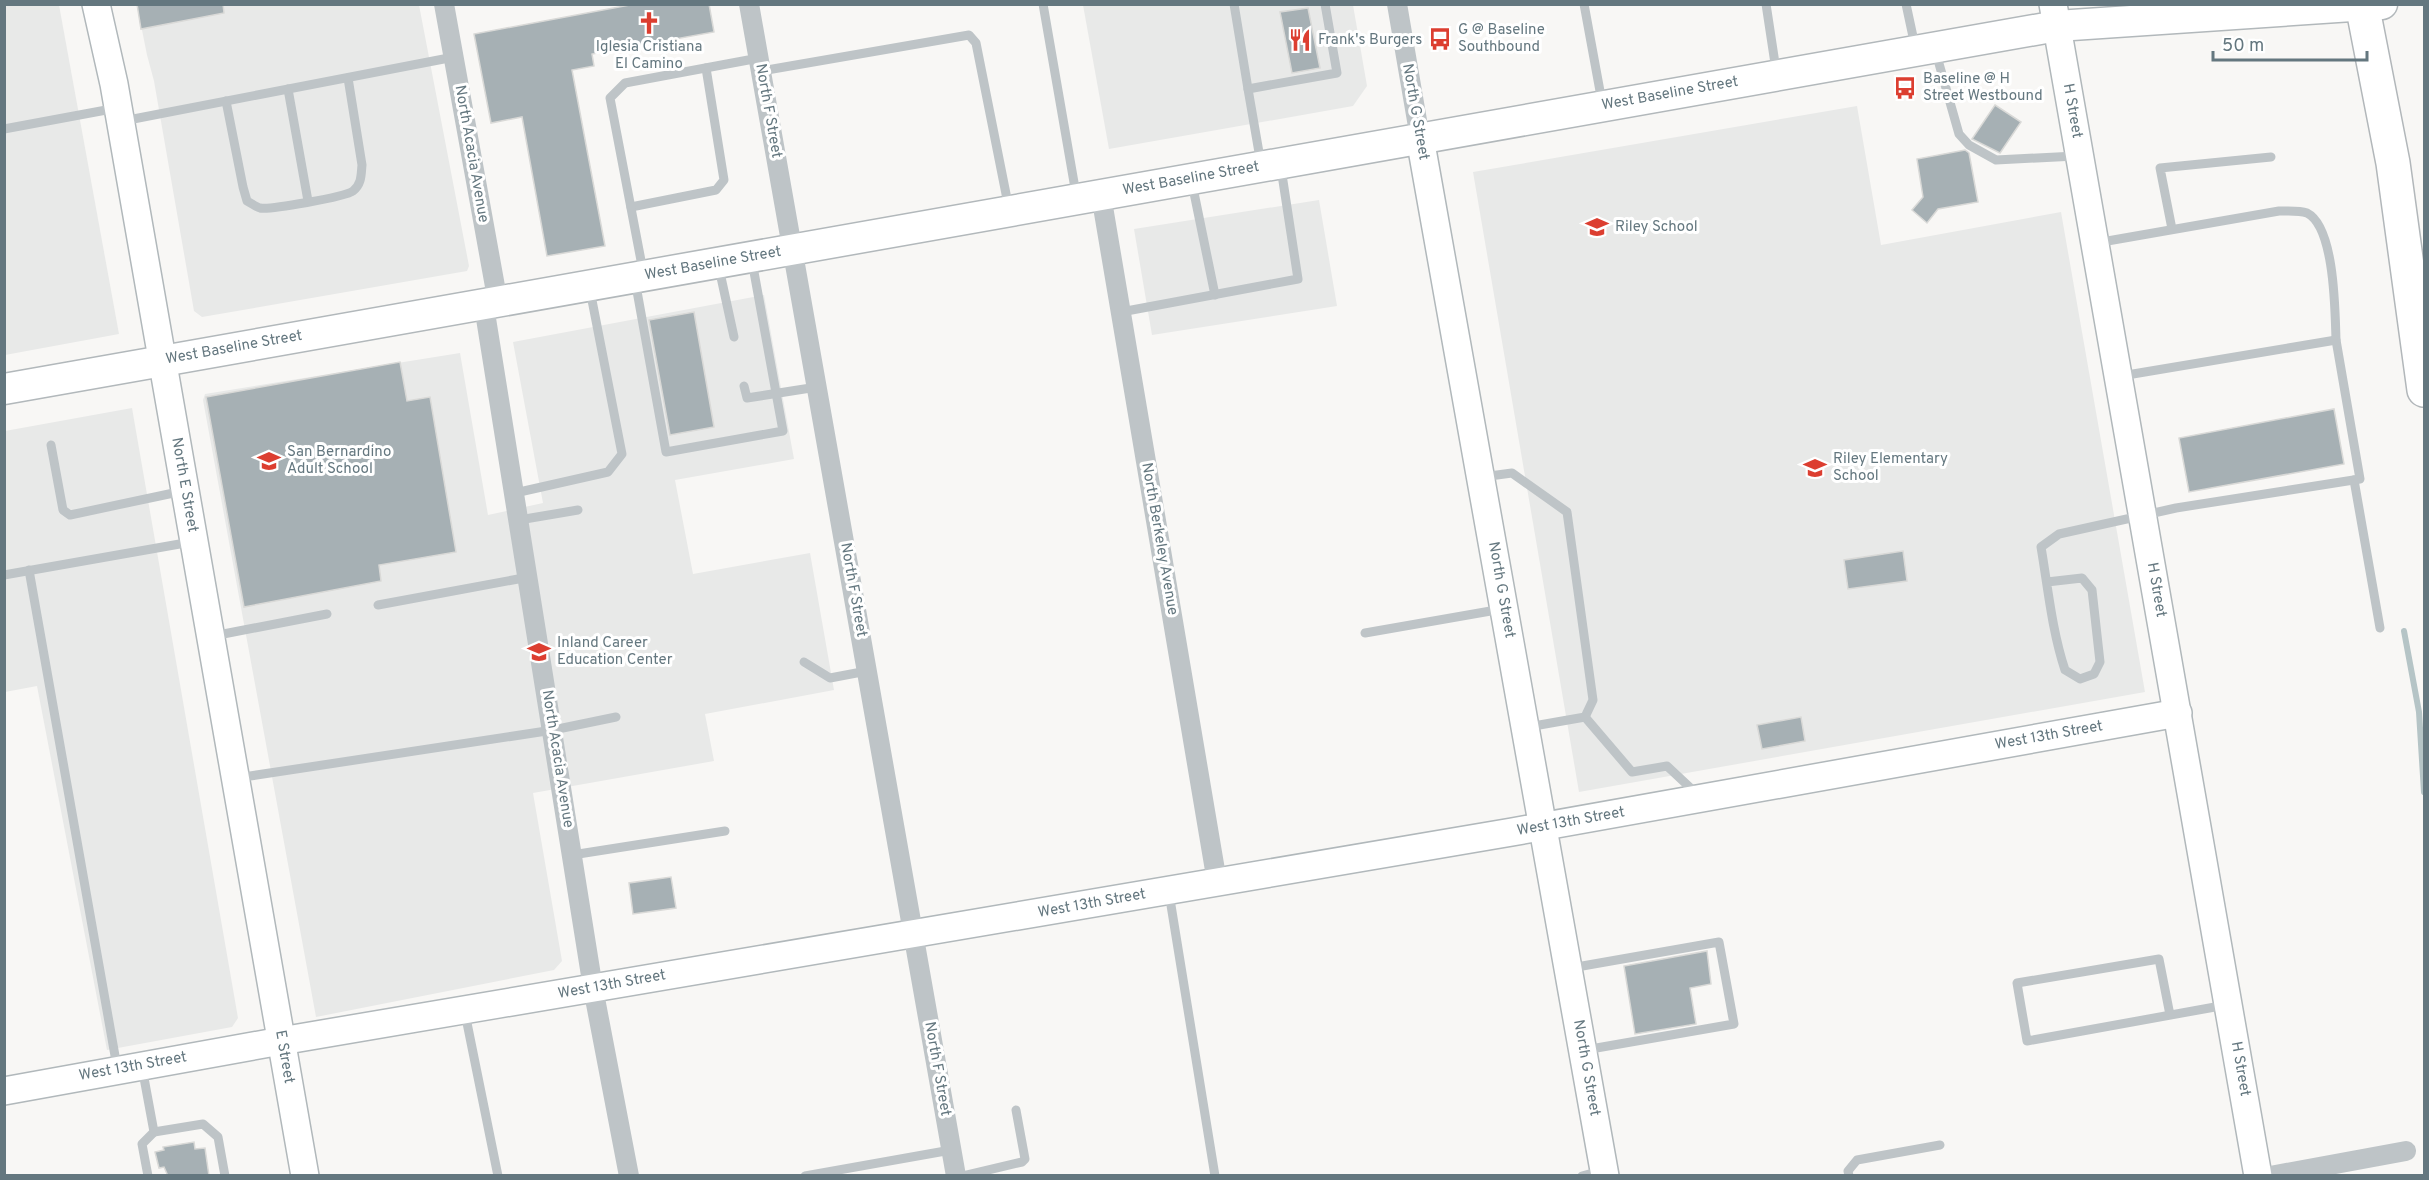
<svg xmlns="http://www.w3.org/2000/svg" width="2429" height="1180" font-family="Overpass,sans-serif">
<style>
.built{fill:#e8e9e8}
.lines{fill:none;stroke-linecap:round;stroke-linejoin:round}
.stream{stroke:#b5c4c6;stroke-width:6}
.building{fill:#a6b0b4;stroke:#d9d9d7;stroke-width:1.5}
.secondary-casing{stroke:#b1b8bb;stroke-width:30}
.primary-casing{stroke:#b2b8bb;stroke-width:33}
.highway-casing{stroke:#b2b7ba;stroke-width:36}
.lane{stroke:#bec4c7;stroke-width:9}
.street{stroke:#bec4c7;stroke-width:20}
.secondary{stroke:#fff;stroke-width:27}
.primary{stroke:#fff;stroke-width:30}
.highway{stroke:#fff;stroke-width:33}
.labels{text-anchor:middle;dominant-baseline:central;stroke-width:6;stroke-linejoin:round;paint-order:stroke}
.poi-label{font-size:15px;fill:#64777f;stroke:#fff;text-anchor:start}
.street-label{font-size:15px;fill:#64777f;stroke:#fff}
</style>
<rect width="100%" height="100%" fill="#f8f7f5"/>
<g class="built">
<polygon points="5,5 59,5 119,334 5,355"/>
<polygon points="137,5 419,5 469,266 467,271 202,317 194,311 154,81 147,55"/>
<polygon points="1083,5 1353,5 1367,86 1353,106 1109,149"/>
<polygon points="1857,106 1881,245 2061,212 2145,692 1579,792 1473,172"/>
<polygon points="1319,200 1337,306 1152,335 1134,229"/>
<polygon points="764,295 794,459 675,480 693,574 810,553 834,690 705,714 714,761 533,793 562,961 554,970 316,1017 203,400 205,394 460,353 488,515 543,503 513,342"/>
<polygon points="132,408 238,1018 232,1027 107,1050 37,686 5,692 5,431"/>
</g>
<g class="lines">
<polyline class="stream" points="2404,631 2419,712 2424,792"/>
</g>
<g class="building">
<polygon points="137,4 223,4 224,13 141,29"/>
<polygon points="635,4 709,4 714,32 592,54 594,66 572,70 605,246 547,256 522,117 491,123 474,34"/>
<polygon points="1308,8 1320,68 1292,73 1280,12"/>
<polygon points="1995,105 2021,122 2000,153 1972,139"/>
<polygon points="1965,150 1969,153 1978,202 1938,209 1927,223 1912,210 1923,197 1917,159"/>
<polygon points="694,312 714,427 670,435 649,320"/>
<polygon points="400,362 407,401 430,397 456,552 379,565 381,581 244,607 206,397"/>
<polygon points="2334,409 2344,464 2189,492 2179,438"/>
<polygon points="1903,551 1907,581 1848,589 1844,560"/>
<polygon points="1801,717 1805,741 1762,749 1757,725"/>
<polygon points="671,877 676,908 633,914 629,883"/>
<polygon points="1707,951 1711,984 1690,988 1696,1024 1635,1034 1624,966"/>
<polygon points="194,1142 195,1149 205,1148 209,1176 168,1176 164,1167 159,1168 155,1152 164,1150 163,1147"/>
</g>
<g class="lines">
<g class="secondary-casing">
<g id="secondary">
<polyline points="96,4 114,84 305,1176"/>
<polyline points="2053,4 2258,1176"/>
<polyline points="1420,138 1605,1176"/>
<polyline points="4,1091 281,1041 1512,832 2178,713"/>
</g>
</g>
<g class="primary-casing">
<polyline id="primary" points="4,389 2057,26 2382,4"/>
</g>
<g class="highway-casing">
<polyline id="highway" points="2362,4 2393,163 2424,390"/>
</g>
<g class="lane">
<polyline points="1043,4 1076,194"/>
<polyline points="1234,4 1248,89"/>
<polyline points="1584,4 1602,102"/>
<polyline points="1766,4 1776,70"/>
<polyline points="1906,4 1915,46"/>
<polyline points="1936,53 1959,134 1969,145 1996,160 2076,156"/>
<polyline points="761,71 969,35 976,43 1009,209"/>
<polyline points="288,89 308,201"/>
<path d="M 226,101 L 243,187 L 247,201 C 251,203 256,207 260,208 C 269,210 345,197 353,191 C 362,184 361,174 362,165 L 348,78"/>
<polyline points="123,121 454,57"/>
<polyline points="4,129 117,108"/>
<polyline points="1261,164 1248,89 1337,73 1325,4"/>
<polyline points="1192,183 1215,295"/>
<polyline points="631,207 716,190 724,180 706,68"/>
<polyline points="2172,229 2160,168 2271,157"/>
<path d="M 2096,243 L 2279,211 C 2288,211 2299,210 2307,213 C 2335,227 2335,312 2336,340"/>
<polyline points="719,268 734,337"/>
<polyline points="643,271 610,98 625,83 759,58"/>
<polyline points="635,280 666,452 783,431 752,261"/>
<polyline points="1121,312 1298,279 1281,168"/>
<polyline points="744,386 747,398 817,387"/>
<polyline points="51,445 63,510 70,515 183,491"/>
<polyline points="1482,477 1512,473 1567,512 1593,700 1585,717 1528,727"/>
<polyline points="2354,480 2380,628"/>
<polyline points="515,493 608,472 622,454 590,290"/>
<polyline points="519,520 578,510"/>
<polyline points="29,570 117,1067"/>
<polyline points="4,575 191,542"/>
<path d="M 2047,582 L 2082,578 L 2092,590 L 2100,662 L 2094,674 L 2080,679 L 2065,670 C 2052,631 2048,588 2041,547 L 2059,534 L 2176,508 L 2360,479 L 2336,340 L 2121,376"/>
<polyline points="378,605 529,577"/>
<polyline points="1365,633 1502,609"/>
<polyline points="213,636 327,614"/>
<polyline points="804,662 830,678 867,671"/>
<polyline points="1585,717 1632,772 1667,766 1698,795"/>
<polyline points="237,778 553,730 616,717"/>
<polyline points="572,855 725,831"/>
<polyline points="1169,893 1215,1176"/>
<polyline points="1571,968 1719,942 1734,1024 1585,1050"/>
<polyline points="465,1013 498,1176"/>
<polyline points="2170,1015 2159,959 2017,983 2027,1041 2226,1005"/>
<polyline points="142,1067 154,1132 142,1144 148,1176"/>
<polyline points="154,1132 203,1124 218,1137 225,1176"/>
<polyline points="805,1176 951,1150"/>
<polyline points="963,1176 1022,1162 1025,1159 1016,1110"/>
<polyline points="1582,1176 1600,1171"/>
<polyline points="1849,1176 1848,1171 1857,1160 1940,1145"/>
</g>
<g class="street">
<polyline points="444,4 498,303"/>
<polyline points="749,4 956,1176"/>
<polyline points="1397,4 1420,138"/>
<polyline points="1101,195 1217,882"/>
<polyline points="484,306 593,988 629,1176"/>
<polyline points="2270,1176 2406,1151"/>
</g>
<use href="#secondary" class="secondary"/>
<use href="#primary" class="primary"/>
<use href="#highway" class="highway"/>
</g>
<defs>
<g id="church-bare" transform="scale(1.8)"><path d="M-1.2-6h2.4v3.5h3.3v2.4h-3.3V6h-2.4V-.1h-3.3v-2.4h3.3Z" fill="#dc3e30" stroke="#fff" stroke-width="2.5" paint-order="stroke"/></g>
<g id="bus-bare" transform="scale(1.8)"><path d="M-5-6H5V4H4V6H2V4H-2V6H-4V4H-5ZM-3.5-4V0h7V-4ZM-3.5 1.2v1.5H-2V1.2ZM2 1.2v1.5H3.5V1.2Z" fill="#dc3e30" stroke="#fff" stroke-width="2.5" paint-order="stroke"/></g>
<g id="restaurant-bare" transform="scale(1.8)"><path d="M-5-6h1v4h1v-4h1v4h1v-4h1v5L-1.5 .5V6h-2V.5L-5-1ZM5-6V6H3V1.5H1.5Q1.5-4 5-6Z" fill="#dc3e30" stroke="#fff" stroke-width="2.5" paint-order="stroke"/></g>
<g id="school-bare" transform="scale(1.8)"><path d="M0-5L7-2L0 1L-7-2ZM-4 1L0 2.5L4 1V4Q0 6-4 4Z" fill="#dc3e30" stroke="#fff" stroke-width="2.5" paint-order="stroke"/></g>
</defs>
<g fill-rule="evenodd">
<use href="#church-bare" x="649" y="23"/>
<use href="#bus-bare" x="1440" y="39"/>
<use href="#restaurant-bare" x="1300" y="40"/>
<use href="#bus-bare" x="1905" y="88"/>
<use href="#school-bare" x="1597" y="227"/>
<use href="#school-bare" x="269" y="461"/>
<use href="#school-bare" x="1815" y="468"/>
<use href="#school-bare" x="539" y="652"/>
</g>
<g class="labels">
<g class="poi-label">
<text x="1458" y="30">G @ Baseline<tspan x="1458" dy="17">Southbound</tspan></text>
<text x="1318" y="40">Frank's Burgers</text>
<text x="649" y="47" text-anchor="middle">Iglesia Cristiana<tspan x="649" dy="17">El Camino</tspan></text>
<text x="1923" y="79">Baseline @ H<tspan x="1923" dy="17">Street Westbound</tspan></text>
<text x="1615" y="227">Riley School</text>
<text x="287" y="452">San Bernardino<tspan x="287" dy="17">Adult School</tspan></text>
<text x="1833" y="459">Riley Elementary<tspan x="1833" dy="17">School</tspan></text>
<text x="557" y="643">Inland Career<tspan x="557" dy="17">Education Center</tspan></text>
</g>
<g class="street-label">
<text transform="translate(1670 94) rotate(-10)">West Baseline Street</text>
<text transform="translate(768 111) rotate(80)">North F Street</text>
<text transform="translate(2072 111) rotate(80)">H Street</text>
<text transform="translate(1415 112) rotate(80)">North G Street</text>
<text transform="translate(471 154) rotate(80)">North Acacia Avenue</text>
<text transform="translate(1191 179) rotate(-10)">West Baseline Street</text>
<text transform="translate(713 264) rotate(-10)">West Baseline Street</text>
<text transform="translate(234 348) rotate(-10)">West Baseline Street</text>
<text transform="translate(184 485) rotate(80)">North E Street</text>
<text transform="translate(1159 539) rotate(80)">North Berkeley Avenue</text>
<text transform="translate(853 590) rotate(80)">North F Street</text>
<text transform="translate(1501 590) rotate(80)">North G Street</text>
<text transform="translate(2156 590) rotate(80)">H Street</text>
<text transform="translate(2049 736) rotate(-10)">West 13th Street</text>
<text transform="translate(557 759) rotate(81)">North Acacia Avenue</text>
<text transform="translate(1571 822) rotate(-10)">West 13th Street</text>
<text transform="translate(1092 904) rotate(-10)">West 13th Street</text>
<text transform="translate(612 985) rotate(-10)">West 13th Street</text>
<text transform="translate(284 1057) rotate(80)">E Street</text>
<text transform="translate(133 1067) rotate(-10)">West 13th Street</text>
<text transform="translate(1586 1068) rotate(80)">North G Street</text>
<text transform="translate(937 1069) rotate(80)">North F Street</text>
<text transform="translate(2240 1069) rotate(80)">H Street</text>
</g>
</g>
<rect width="2429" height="1180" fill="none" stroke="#64777f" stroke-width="12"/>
<path d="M2213 51v9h154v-9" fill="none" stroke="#64777f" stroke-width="3"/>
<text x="2222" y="51" font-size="18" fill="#64777f" stroke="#ffffff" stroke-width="4.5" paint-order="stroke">50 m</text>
</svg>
